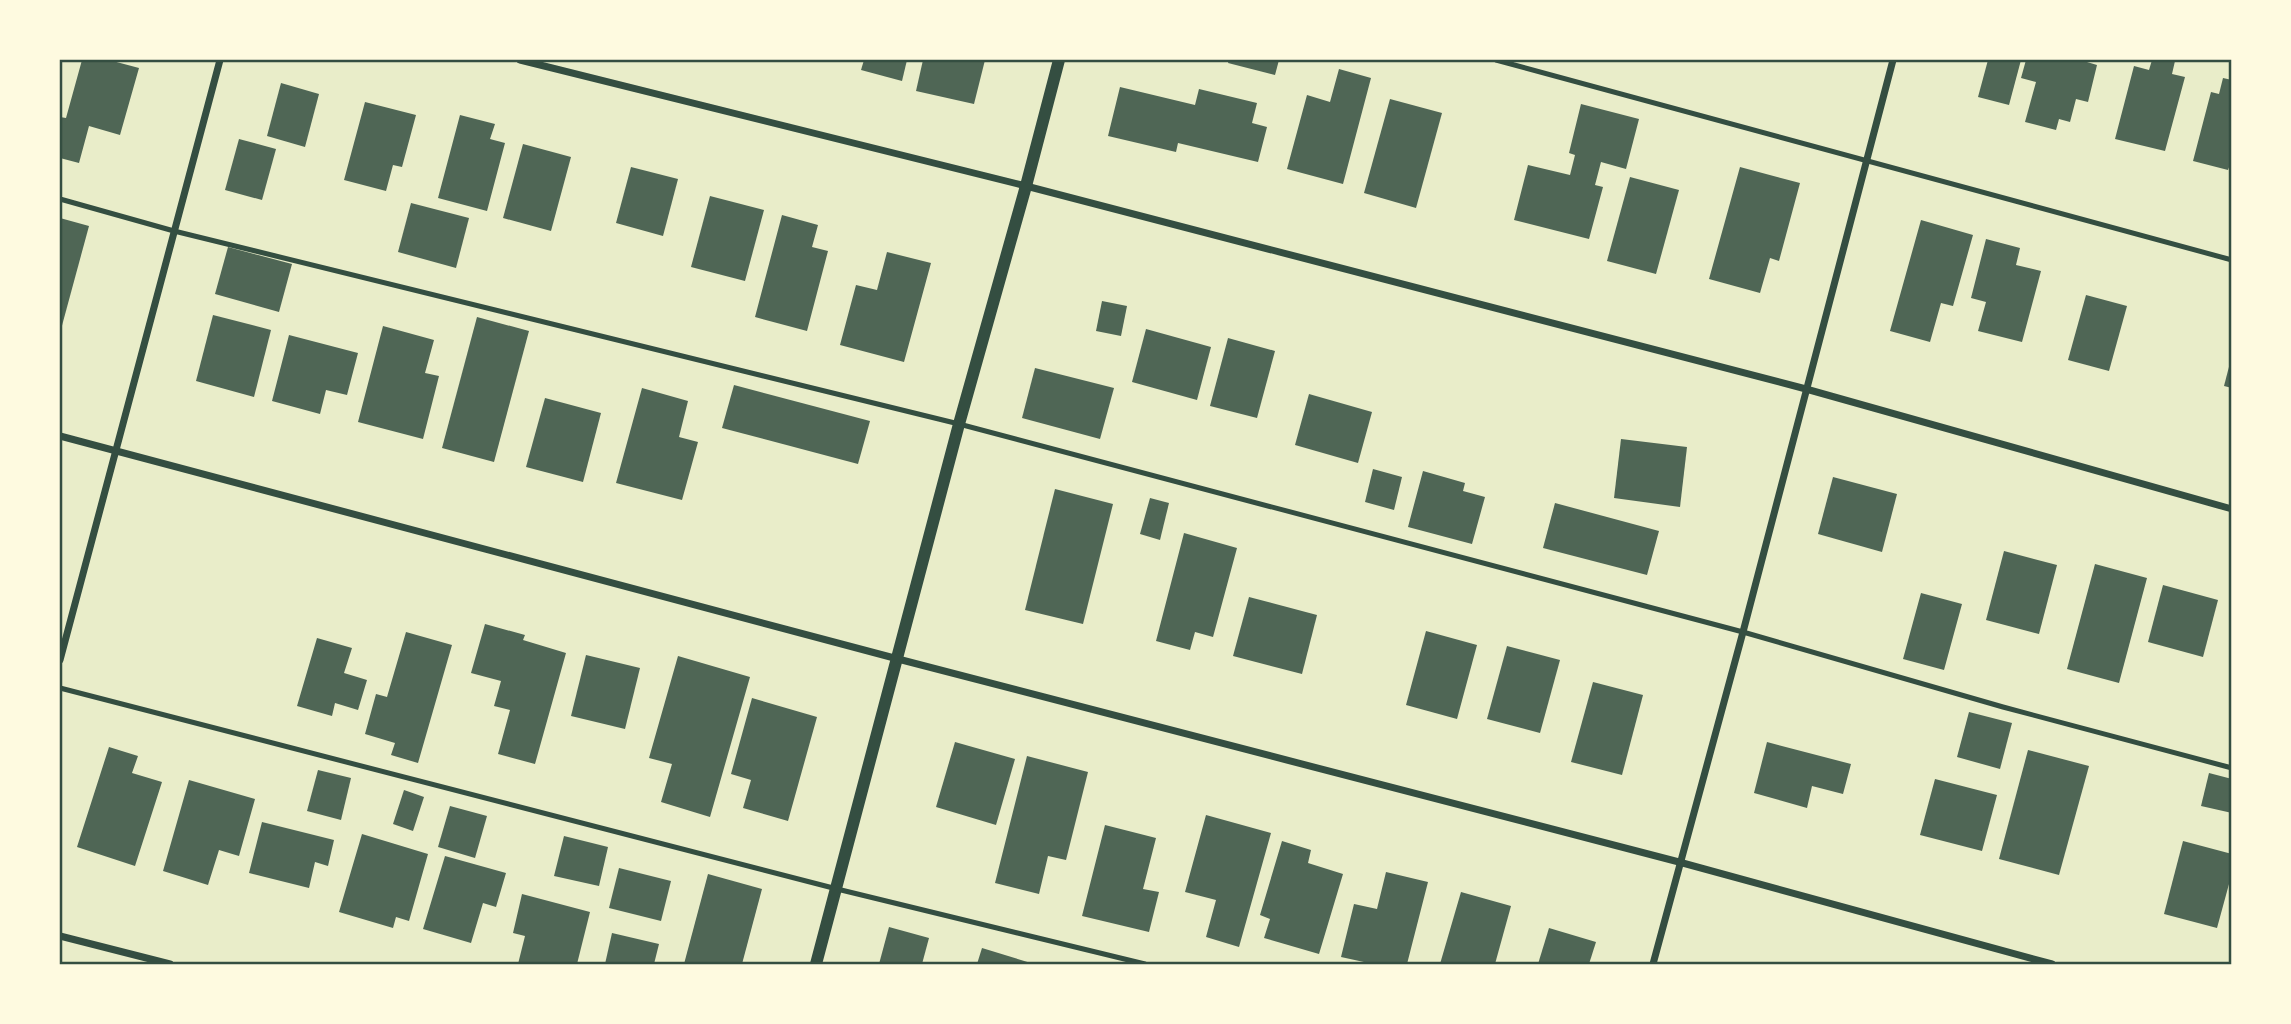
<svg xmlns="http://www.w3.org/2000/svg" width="2291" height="1024" font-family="'Work Sans',sans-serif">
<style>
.building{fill:#4f6655}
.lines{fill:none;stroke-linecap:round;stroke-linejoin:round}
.service{stroke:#344e41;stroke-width:5}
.minor{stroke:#344e41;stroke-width:7}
.tertiary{stroke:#344e41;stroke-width:12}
.neatline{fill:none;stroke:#344e41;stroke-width:2.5}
</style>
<rect width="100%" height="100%" fill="#e9edc9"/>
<g class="building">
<polygon points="82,60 109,60 139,68 120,135 89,126 79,163 60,158 60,117 66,118"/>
<polygon points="864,60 907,60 902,81 861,70"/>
<polygon points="923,60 985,60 974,104 916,91"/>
<polygon points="1229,60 1279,60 1275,75 1228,63"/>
<polygon points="1988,60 2021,60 2009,105 1978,97"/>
<polygon points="2026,60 2088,60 2087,62 2097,65 2088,102 2076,99 2070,122 2059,119 2056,130 2025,122 2036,82 2021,78"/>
<polygon points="2152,60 2175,61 2172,74 2185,77 2165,151 2115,139 2134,66 2149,70"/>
<polygon points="1339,69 1371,78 1343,184 1287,169 1307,95 1330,102"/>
<polygon points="2223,78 2232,80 2232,159 2228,170 2193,161 2211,92 2219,94"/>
<polygon points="281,83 319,94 305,147 267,136"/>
<polygon points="1120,87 1195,105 1199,89 1257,103 1252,123 1267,127 1258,162 1178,143 1176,152 1108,136"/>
<polygon points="1390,99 1442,113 1416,208 1364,193"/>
<polygon points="365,102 416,115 402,167 393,165 386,191 344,180"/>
<polygon points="1581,104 1639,119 1626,169 1601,162 1595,185 1603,187 1589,239 1514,220 1528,165 1570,175 1575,155 1569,153"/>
<polygon points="460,115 495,124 490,139 505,143 487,211 438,198"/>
<polygon points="239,139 276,149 262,200 225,190"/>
<polygon points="523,144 571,157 551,231 503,218"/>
<polygon points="631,167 678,179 663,236 616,223"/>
<polygon points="1740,167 1800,183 1779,261 1770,258 1760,293 1709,279"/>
<polygon points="1630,177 1679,190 1656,274 1607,261"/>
<polygon points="710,196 764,210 745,281 691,267"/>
<polygon points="411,203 469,218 456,268 398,252"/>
<polygon points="782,215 818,225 812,247 828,251 807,331 755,317"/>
<polygon points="60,218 89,226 60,333"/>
<polygon points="1921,220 1973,235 1953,306 1941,303 1930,342 1890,331"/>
<polygon points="1986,239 2020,248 2016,265 2041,271 2022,342 1978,331 1986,302 1971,298"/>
<polygon points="228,247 292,264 279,312 215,294"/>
<polygon points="887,252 931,263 904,362 840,345 856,285 877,290"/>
<polygon points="2086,295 2127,306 2109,371 2068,360"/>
<polygon points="1102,301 1127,306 1121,336 1096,331"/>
<polygon points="213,315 271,330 254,397 196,381"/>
<polygon points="477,317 529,331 494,462 442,448"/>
<polygon points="383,326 434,340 425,373 439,376 423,439 358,422"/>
<polygon points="1146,329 1211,347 1197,400 1132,382"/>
<polygon points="289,335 358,353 347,395 326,390 320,414 272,401"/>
<polygon points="1228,338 1275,351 1257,418 1210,406"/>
<polygon points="2231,359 2232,360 2232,388 2224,386"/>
<polygon points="1035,368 1114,388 1100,439 1022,418"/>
<polygon points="734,385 870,421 858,464 722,428"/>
<polygon points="642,388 688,401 679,437 698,442 682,500 616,483"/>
<polygon points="1309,394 1372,412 1358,463 1295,445"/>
<polygon points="545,398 601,413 583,482 526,467"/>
<polygon points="1621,439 1687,447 1680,507 1614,498"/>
<polygon points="1373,469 1402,477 1394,510 1365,502"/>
<polygon points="1423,471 1465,483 1463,491 1485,497 1472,544 1408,527"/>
<polygon points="1833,477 1897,494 1882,552 1818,534"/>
<polygon points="1055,489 1113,504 1083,624 1025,610"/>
<polygon points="1150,498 1169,503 1160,540 1140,534"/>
<polygon points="1555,503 1659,531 1647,575 1543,548"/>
<polygon points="1184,533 1237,548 1213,637 1195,632 1190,650 1156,641"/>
<polygon points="2004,551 2057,565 2039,634 1986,620"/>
<polygon points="2095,564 2147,578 2119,683 2067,669"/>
<polygon points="2163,585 2218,600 2203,657 2148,642"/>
<polygon points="1921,593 1962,604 1944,670 1903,659"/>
<polygon points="1249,597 1317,615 1302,674 1233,656"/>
<polygon points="485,624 525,635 523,640 566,653 535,764 498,754 510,710 494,706 501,681 471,673"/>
<polygon points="1426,631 1477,645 1457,719 1406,705"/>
<polygon points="406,632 452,645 418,763 391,755 395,743 365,734 376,694 387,697"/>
<polygon points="317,638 352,648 344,673 367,680 358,710 335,703 332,716 297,706"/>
<polygon points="1507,646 1560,660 1540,733 1487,719"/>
<polygon points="586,655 640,668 625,729 571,716"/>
<polygon points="678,656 750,677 710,817 661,802 672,764 649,758"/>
<polygon points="1593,682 1643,695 1622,775 1571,762"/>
<polygon points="752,698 817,717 788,821 743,808 751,780 731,774"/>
<polygon points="1969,712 2012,723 2000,769 1957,757"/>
<polygon points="955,742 1015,759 996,825 936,807"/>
<polygon points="1767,742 1851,764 1843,794 1812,786 1807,808 1754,793"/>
<polygon points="109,747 138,756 132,773 162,782 135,866 77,847"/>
<polygon points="2028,750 2089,766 2059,875 1999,859"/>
<polygon points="1027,756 1088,772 1066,860 1048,856 1039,894 995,883"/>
<polygon points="318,770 351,778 341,820 307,811"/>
<polygon points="2209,773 2232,779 2232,813 2201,806"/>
<polygon points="1935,779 1997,795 1982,851 1920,835"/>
<polygon points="189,780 255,799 239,856 219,850 208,885 163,871"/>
<polygon points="404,790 424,797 413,831 393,824"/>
<polygon points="450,806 487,816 475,858 438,847"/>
<polygon points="1206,815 1271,833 1239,947 1206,937 1216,900 1185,892"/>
<polygon points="262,822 334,840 328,866 315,862 309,888 249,873"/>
<polygon points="1105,825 1156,838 1143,889 1159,892 1149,932 1082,916"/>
<polygon points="362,834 428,854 409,921 396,917 393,928 339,912"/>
<polygon points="564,836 608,847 599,886 554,876"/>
<polygon points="1282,841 1311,850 1308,863 1343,874 1319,954 1264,938 1270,919 1260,915"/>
<polygon points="2183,841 2232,854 2232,873 2217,928 2164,914"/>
<polygon points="445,856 506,873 496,907 483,903 471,943 423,929"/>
<polygon points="619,868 671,881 661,921 609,908"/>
<polygon points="1386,872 1428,882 1407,964 1373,964 1341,957 1354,904 1377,909"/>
<polygon points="708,874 762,889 742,964 684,964"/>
<polygon points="1461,892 1511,906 1495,964 1440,964"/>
<polygon points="522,894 590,912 577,964 518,964 525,936 513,933"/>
<polygon points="889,927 929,938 922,964 879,964"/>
<polygon points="1549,928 1596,942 1589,964 1538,964"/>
<polygon points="612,933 659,944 654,964 605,964"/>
<polygon points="982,948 1034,964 977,964"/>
</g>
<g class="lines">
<g class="service">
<polyline points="1496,60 2232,260"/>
<polyline points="60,199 174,231 959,424 1743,632 2003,707 2232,768"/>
<polyline points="60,688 837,889 1145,964"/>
</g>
<g class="minor">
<polyline points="520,60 1026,186 1806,389 2232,509"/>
<polyline points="60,436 898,659 1679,862 2052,964"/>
<polyline points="60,660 220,60"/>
<polyline points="60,936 170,964"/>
<polyline points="1653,964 1743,632 1893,60"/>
</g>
<polyline class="tertiary" points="816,964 959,424 1026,186 1059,60"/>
</g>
<rect width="2291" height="1024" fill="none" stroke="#fefae0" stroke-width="122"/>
<rect x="61" y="61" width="2169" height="902" class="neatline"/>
</svg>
